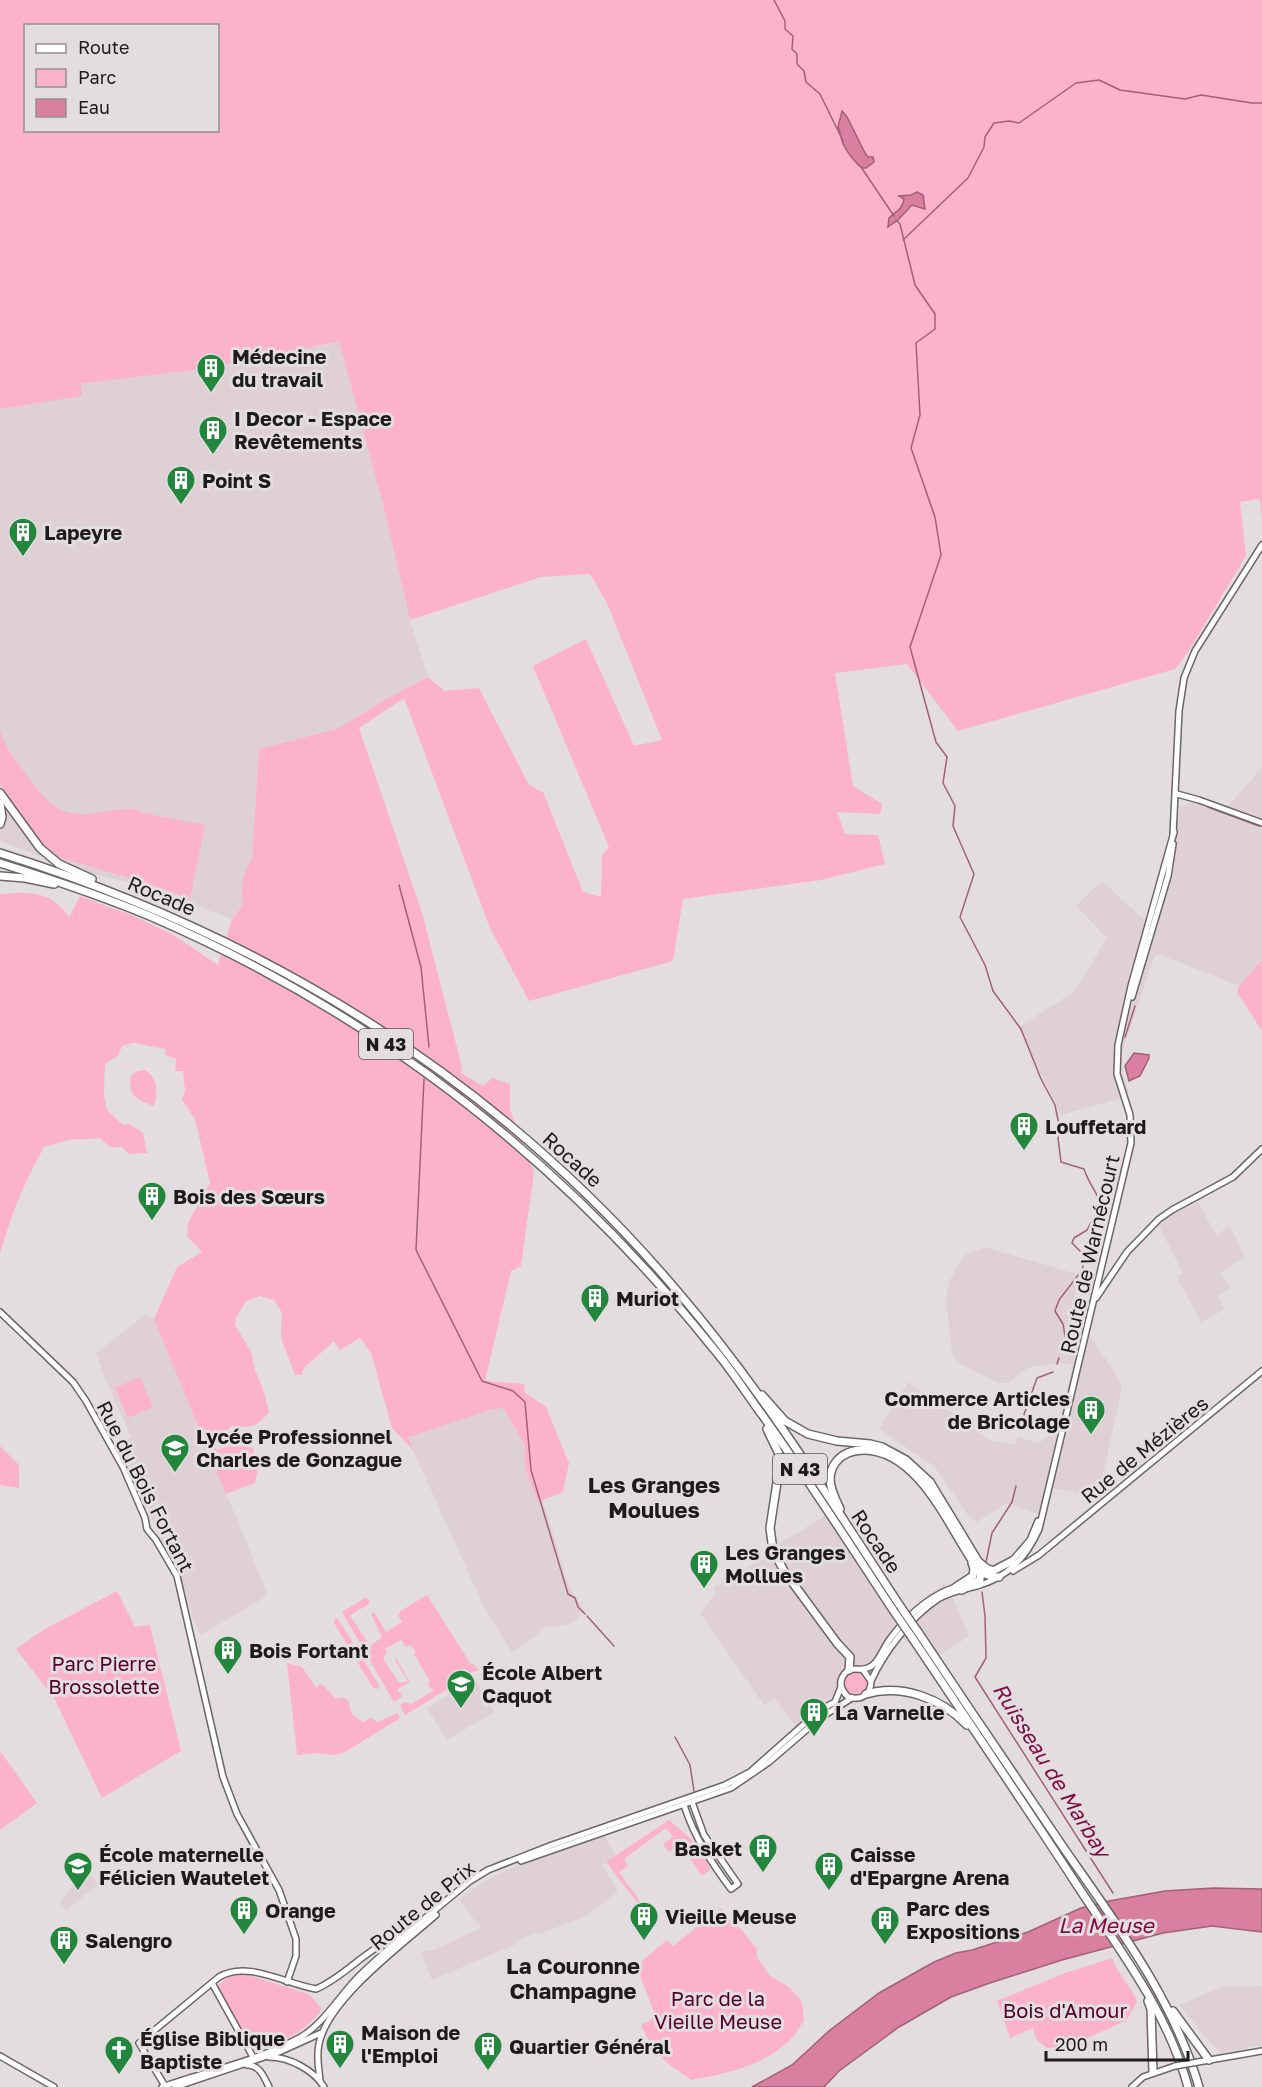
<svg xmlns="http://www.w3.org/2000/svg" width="1262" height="2087" font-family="'Golos Text',sans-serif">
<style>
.built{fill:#ded0d4}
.green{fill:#fcb2cb;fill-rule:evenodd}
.water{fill:#d97f9f;stroke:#a16177;stroke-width:1.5}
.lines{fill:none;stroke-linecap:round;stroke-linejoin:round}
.stream{stroke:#a16177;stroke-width:1.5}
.secondary-casing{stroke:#6b6668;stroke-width:8}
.highway-casing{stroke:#6b6668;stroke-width:10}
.secondary{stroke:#fff;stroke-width:5}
.highway{stroke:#fff;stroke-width:7}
.secondary-bridge-casing{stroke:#6b6668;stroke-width:8;stroke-linecap:butt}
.highway-bridge-casing{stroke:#6b6668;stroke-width:10;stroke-linecap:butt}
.secondary-bridge{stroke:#fff;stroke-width:5}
.highway-bridge{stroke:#fff;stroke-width:7}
.labels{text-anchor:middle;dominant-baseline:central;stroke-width:6;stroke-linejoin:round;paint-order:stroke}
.shield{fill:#e3dddf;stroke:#585556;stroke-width:1.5}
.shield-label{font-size:18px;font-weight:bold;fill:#1d1b1b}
.poi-label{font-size:20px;font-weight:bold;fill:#1d1b1b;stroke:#e3dddf;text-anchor:start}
.street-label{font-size:20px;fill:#1d1b1b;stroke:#e3dddf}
.park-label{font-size:20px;fill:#53002b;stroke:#e3dddf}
.water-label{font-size:21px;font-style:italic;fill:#7c0d44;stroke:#e3dddf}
.quarter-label{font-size:22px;font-weight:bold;fill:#1d1b1b;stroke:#e3dddf}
</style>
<rect width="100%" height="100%" fill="#e3dddf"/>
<g class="built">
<polygon points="339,341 384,508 410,620 428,677 392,696 337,729 259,749 252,860 243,903 238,912 232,919 143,886 74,869 0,841 0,406 76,385 210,368"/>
<polygon points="1262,768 1262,960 1239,986 1158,954 1154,957 1122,1053 1121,1066 1129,1094 1118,1099 1061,1115 1018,1028 1075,991 1107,938 1076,906 1102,881 1145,921 1160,913 1172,869 1180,807 1193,801 1224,811"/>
<polygon points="1198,1202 1216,1235 1230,1226 1245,1257 1221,1272 1230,1289 1218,1295 1225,1309 1201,1322 1177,1277 1183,1273 1159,1226 1168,1217"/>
<polygon points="984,1247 1080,1275 1067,1327 1083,1334 1089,1335 1118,1377 1122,1388 1098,1497 1052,1488 1044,1516 1007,1503 977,1522 970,1518 934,1466 879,1429 908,1382 989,1440 1015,1445 1018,1437 1039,1443 1059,1428 1073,1364 1063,1363 1030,1367 1018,1374 1009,1383 998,1383 957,1362 952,1353 946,1302 949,1282 963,1256"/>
<polygon points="146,1314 154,1319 266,1590 265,1597 201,1635 194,1622 181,1577 157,1532 144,1499 116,1443 131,1437 104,1376 96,1353"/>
<polygon points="504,1408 525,1446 525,1468 538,1502 543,1500 569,1587 585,1611 580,1614 574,1623 550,1627 546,1626 535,1637 512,1652 485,1609 407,1437 490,1410"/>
<polygon points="825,1516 896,1624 927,1596 945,1583 959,1612 969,1636 931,1661 902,1638 874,1676 868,1696 839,1708 803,1736 774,1698 764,1705 700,1613 716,1593 714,1587 761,1560 780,1543"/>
<polygon points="475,1679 494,1712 447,1740 427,1708"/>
<polygon points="605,1836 615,1856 602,1865 618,1892 586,1916 540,1934 536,1933 515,1941 516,1944 432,1980 421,1952 436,1949 481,1928 460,1901 464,1895 490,1878 510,1869"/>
<polygon points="86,1870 88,1871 98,1884 66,1910 60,1902"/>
<polygon points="1262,1986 1262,2045 1222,2053 1210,2042 1179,2005 1221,1987"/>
</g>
<g class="green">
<path d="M 0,0 L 1262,0 L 1262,521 L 1260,499 L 1240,502 L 1246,556 L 1188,652 L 1175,669 L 958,731 L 907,664 L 835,673 L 853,786 L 882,804 L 880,814 L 837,812 L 845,834 L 878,835 L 885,864 L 821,880 L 683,899 L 673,961 L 529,1001 L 490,928 L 404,698 L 359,728 L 422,913 L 462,1067 L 461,1073 L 483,1086 L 492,1078 L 510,1084 L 510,1110 L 534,1172 L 521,1266 L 511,1271 L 485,1381 L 525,1384 L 524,1392 L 546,1407 L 569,1463 L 563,1492 L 538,1502 L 525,1468 L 525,1446 L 504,1408 L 490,1410 L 408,1437 L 414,1451 L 392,1428 L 371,1353 L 360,1338 L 340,1350 L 334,1341 L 304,1368 L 301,1375 L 295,1375 L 282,1341 L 281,1329 L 282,1313 L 274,1300 L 260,1296 L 246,1301 L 236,1318 L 235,1325 L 251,1352 L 255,1370 L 263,1389 L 269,1412 C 257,1427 251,1428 232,1426 L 212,1442 L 217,1450 L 235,1444 L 253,1448 L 258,1469 L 255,1483 L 226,1494 L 154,1319 L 177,1267 L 202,1252 L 187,1236 L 188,1223 L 210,1183 L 195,1119 L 182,1100 L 185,1091 L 183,1071 L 175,1071 L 176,1059 L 165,1055 L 166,1049 L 133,1043 L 122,1046 L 118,1056 L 105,1064 L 104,1095 L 107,1110 L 123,1125 L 129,1124 L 143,1133 L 147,1153 L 129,1154 L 122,1147 L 110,1147 L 99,1138 L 69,1140 L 44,1147 C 24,1183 11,1214 0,1254 L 0,894 C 28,892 51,890 69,917 L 80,896 L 131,915 L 172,934 L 218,965 L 232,919 L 238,912 L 243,903 C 239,891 244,868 252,859 L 259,749 L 337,729 L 392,696 L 428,677 L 445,691 L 479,688 L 529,785 L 543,792 L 583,892 L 601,897 L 602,855 L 609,847 L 533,666 L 586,639 L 634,746 L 662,740 L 607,603 L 590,574 L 541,577 L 410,620 L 384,508 L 339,341 L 210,368 L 81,384 L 82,396 L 0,409 ZM 26,26 L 218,26 L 218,130 L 26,130 Z"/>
<path d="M 0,729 C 4,748 17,762 28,777 C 58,817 68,818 116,810 C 127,809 134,807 143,813 L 205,825 L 190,899 L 144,882 L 53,856 L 42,847 L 0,784 Z"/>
<polygon points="1262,960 1262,1031 1237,992 1239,986"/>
<path d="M 144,1070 C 158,1076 158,1093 154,1106 C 138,1100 129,1097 130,1077 L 137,1071 Z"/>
<polygon points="140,1377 153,1407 128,1418 115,1388"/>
<polygon points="0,1446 19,1465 19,1488 0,1485"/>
<polygon points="117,1591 135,1627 150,1625 181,1751 102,1798 54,1698 16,1649 45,1629"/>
<polygon points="427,1595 470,1663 474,1664 479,1670 467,1674 461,1681 405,1715 400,1705 404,1702 412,1704 434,1690 430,1688 428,1685 430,1681 414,1654 416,1652 411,1645 406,1647 401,1640 385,1649 387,1652 383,1658 399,1683 408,1681 395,1660 396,1658 410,1682 398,1689 398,1692 402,1693 401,1698 394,1702 342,1612 365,1598 369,1600 369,1604 350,1615 370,1646 382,1637 371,1614 374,1612 386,1632 402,1622 398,1615 401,1611"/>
<polygon points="335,1618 338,1619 379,1685 378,1689 373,1688 334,1623"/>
<polygon points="287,1663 302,1667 317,1689 319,1684 323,1685 336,1699 342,1697 348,1700 352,1714 363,1722 371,1718 378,1722 397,1713 400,1718 347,1751 336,1755 317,1753 297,1755"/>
<circle cx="856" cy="1684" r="12"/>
<polygon points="0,1751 37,1803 0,1830"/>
<polygon points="669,1820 691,1839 711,1869 702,1876 681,1845 669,1852 663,1844 673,1837 666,1828 624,1859 628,1866 619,1872 642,1904 644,1903 648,1908 642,1912 642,1909 606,1862"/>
<path d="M 721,1908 L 733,1925 L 739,1927 L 757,1949 L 757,1957 L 770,1976 L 789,1987 L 802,2002 L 804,2021 C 799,2027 795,2035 790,2040 C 763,2066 726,2074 691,2080 C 662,2059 656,2057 641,2025 L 656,2017 L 636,1966 L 667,1940 L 673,1946 Z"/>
<path d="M 1112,1958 C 1117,1974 1132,1986 1137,2002 L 1127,2019 L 1119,2024 L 1066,2047 L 1047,2048 L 1036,2039 L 1033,2028 L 1010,2038 L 997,2001 L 1065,1973 Z"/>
<path d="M 244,1974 L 309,1994 L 322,2009 C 305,2033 280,2043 254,2053 L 217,1986 L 231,1975 Z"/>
</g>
<g class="water">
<path d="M 842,111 L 847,117 L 865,153 L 868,157 L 873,157 L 874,162 L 866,168 L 862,168 C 853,161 843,147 841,137 C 840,133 840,130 838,127 Z"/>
<path d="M 917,192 L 923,195 L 925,209 L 912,205 L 898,220 L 888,227 L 889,218 C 895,212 903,209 904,199 L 899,196 L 911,195 Z"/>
<polygon points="1134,1053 1149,1055 1149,1058 1140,1076 1129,1081 1125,1066"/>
<polygon points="1213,1888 1262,1889 1262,1932 1212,1926 1163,1933 1062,1960 990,1983 951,1997 899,2027 839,2071 824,2087 752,2087 792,2065 830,2030 879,1993 934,1962 956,1953 972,1950 1028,1932 1081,1908 1109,1901 1165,1891"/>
</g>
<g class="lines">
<g class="stream">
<polyline points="774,0 785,21 785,29 793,36 792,49 797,54 797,64 804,71 806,82 820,94 843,141"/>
<polyline points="861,167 894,216"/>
<path d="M 896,220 L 900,224 L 915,285 L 935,314 L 935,329 L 916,343 L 920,415 L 911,448 L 935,517 L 941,555 L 910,647 L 936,742 L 947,757 L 943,783 L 955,806 L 953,826 L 974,874 L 960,917 L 985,965 L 993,991 L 1021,1029 L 1041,1079 L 1055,1105 L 1059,1125 L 1058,1138 L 1061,1162 L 1084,1169 C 1088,1182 1096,1191 1101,1204 L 1087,1230 L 1074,1238 L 1072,1243 L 1082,1253 L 1083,1269 L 1059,1300 L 1055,1311 L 1063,1324 L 1065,1336"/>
<polyline points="903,240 968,178 984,147 985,137 994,123 1009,121 1019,123 1076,83 1099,80 1120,90 1185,99 1201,95 1252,103 1262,103"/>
<polyline points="1208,807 1259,826"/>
<polyline points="399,885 421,967 429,1047"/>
<polyline points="1125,1037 1135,1006"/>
<polyline points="424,1079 416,1250 482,1381 513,1391 525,1402 531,1470 568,1594 575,1598 578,1607 585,1614"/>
<polyline points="1062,1350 1064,1343"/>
<polyline points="1057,1364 1059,1358"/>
<polyline points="1021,1423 1037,1378 1053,1372"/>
<polyline points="986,1562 992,1533 1012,1502 1016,1486"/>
<polyline points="982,1592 985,1616 986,1658 975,1677 1113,1893"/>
<polyline points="587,1616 614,1646"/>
<polyline points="675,1737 690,1765 694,1791"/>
</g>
<g class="secondary-casing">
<g id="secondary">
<polyline points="1177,794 1199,800 1262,823"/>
<polyline points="1173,835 1179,711 1184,678 1195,651 1262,545"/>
<polyline points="1132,997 1168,876 1173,844"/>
<polyline points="1096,1298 1127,1252 1159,1219 1172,1210 1233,1177 1262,1149"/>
<polyline points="0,1312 73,1382 86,1401 123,1467 145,1518 147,1529 156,1540 177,1576 223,1777 237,1814 279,1890 296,1939 296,1956 287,1982"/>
<polyline points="1011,1562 1030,1540 1038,1521"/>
<polyline points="1013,1571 1039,1555 1262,1371"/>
<path d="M 863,1670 L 871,1681 C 871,1695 861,1701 848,1697 C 842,1691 838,1684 843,1676 C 851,1662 863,1676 875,1663 C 881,1656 884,1647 890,1639 C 907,1616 931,1594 959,1586"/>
<path d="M 871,1681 C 884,1652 911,1617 938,1599 C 949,1592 964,1589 977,1586 C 1008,1577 1026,1558 1039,1529 L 1131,1143 L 1130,1115 L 1117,1074 L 1118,1045 L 1131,986 L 1174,832"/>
<path d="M 684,1805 C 694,1837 711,1862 731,1889 L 738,1884 L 704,1835 L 692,1802"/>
<polyline points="521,1861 731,1788 769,1762 820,1718 852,1698"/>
<polyline points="212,1983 253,2057"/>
<polyline points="0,2056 54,2087"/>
<path d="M 269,2057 C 289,2057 314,2070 324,2087"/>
<polyline points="1198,2062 1262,2051"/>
<path d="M 247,2065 C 260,2065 264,2077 269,2087"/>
<path d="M 320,2081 C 319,2069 316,2057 319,2044 C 328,1999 402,1945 436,1915"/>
<path d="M 165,2086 L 139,2043 L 219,1977 C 248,1960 285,1984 316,1989 C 349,1975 369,1943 405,1936"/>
<path d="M 162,2087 C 207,2071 257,2061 299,2038 C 323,2025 340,1995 359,1976 C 392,1944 434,1911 470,1881 L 488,1870 L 552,1845 L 725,1785 L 750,1772 L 820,1710 L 835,1702 L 841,1687"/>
<polyline points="175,2087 279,2052 321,2033"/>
<polyline points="1132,2087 1143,2077 1175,2066"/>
</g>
</g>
<g class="highway-casing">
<g id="highway">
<polyline points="0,793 40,848 59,864 92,879"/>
<polyline points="0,803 2,817 0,824"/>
<path d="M 0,853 C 265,936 498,1079 678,1292 C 762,1390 831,1501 902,1609"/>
<path d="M 0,863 C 51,879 103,896 152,917 C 374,1013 562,1160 713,1348 C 731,1369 746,1393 763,1416 C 808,1479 850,1545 893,1610"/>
<polyline points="0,876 25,878 54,884"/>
<polyline points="762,1395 785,1421 808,1434 837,1441 870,1444 882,1447 906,1460 930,1482 981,1566 980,1580 962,1590"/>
<polyline points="767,1429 779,1454 780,1463 770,1528 773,1550 784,1571 837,1643 850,1657 849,1670"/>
<path d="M 840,1509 C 833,1494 824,1477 836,1462 C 843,1453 853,1450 864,1450 C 922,1451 951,1534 980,1572 L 993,1577 L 999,1577"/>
<polyline points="980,1563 986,1568 993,1571 1012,1561"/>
<polyline points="956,1587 973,1576 974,1569 972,1563"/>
<path d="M 918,1632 C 966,1704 1014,1775 1063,1847 C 1115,1922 1173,1998 1199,2087"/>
<path d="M 911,1636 C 966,1718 1021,1799 1075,1882 C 1118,1948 1167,2010 1188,2087"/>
<path d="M 866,1694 C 902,1683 942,1699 967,1725"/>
<polyline points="1148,2001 1151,2009 1153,2072"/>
<polyline points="1173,2011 1209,2060"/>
</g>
</g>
<use href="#secondary" class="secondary"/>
<use href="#highway" class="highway"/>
<g class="secondary-bridge-casing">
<polyline id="secondary-bridge" points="1175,2066 1198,2062"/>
</g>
<g class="highway-bridge-casing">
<g id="highway-bridge">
<polyline points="902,1609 918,1632"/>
<polyline points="893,1610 911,1636"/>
</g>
</g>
<use href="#secondary-bridge" class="secondary-bridge"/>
<use href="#highway-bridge" class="highway-bridge"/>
</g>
<defs>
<g id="building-pin" transform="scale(1.5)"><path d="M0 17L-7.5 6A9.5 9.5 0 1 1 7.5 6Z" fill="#22873c" stroke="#e3dddf"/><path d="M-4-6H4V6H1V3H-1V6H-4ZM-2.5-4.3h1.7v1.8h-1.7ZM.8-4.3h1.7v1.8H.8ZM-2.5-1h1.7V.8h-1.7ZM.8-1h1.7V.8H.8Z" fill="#fff"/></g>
<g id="school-pin" transform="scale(1.5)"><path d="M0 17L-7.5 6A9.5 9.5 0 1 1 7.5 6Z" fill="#22873c" stroke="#e3dddf"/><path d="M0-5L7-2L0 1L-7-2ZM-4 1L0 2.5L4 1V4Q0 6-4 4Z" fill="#fff"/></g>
<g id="church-pin" transform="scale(1.5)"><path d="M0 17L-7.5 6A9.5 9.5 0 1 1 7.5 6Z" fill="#22873c" stroke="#e3dddf"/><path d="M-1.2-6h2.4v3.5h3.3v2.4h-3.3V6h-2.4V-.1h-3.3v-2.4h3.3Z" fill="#fff"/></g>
</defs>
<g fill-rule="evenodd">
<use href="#building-pin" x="211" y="368"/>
<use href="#building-pin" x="213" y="430"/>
<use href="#building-pin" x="181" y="480"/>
<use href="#building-pin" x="23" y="532"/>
<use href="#building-pin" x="1024" y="1126"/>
<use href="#building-pin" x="152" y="1196"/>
<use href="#building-pin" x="595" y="1298"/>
<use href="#building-pin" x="1091" y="1410"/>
<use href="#school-pin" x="175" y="1448"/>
<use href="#building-pin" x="704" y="1564"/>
<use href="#building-pin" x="228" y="1650"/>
<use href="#school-pin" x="461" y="1684"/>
<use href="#building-pin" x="814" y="1712"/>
<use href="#building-pin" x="763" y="1848"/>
<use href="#school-pin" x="78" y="1866"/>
<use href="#building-pin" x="829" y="1866"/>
<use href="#building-pin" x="244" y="1910"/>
<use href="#building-pin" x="644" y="1916"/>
<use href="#building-pin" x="885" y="1920"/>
<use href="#building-pin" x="64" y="1940"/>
<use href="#building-pin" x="340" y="2044"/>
<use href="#building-pin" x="488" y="2046"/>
<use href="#church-pin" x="119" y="2050"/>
</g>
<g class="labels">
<g class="shield">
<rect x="359" y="1029" width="54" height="30" rx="4.5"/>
<rect x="773" y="1454" width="54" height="30" rx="4.5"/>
</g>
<g class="shield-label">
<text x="386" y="1044">N 43</text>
<text x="800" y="1469">N 43</text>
</g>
<g class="poi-label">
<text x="232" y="356">Médecine<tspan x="232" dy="23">du travail</tspan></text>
<text x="234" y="418">I Decor - Espace<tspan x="234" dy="23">Revêtements</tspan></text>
<text x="202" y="480">Point S</text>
<text x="44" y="532">Lapeyre</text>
<text x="1045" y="1126">Louffetard</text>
<text x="173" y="1196">Bois des Sœurs</text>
<text x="616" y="1298">Muriot</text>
<text x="1070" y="1398" text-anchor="end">Commerce Articles<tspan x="1070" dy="23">de Bricolage</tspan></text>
<text x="196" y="1436">Lycée Professionnel<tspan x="196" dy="23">Charles de Gonzague</tspan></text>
<text x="725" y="1552">Les Granges<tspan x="725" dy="23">Mollues</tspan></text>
<text x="249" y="1650">Bois Fortant</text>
<text x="482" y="1672">École Albert<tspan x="482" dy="23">Caquot</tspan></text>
<text x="835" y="1712">La Varnelle</text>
<text x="742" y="1848" text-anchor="end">Basket</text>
<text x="99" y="1854">École maternelle<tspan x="99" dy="23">Félicien Wautelet</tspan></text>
<text x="850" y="1854">Caisse<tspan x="850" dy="23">d'Epargne Arena</tspan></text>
<text x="906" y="1908">Parc des<tspan x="906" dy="23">Expositions</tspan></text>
<text x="265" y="1910">Orange</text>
<text x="665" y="1916">Vieille Meuse</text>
<text x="85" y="1940">Salengro</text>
<text x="361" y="2032">Maison de<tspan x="361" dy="23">l'Emploi</tspan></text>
<text x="140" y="2038">Église Biblique<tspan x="140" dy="23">Baptiste</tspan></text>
<text x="509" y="2046">Quartier Général</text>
</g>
<g class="street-label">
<text transform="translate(162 895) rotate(23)">Rocade</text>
<text transform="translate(573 1159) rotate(42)">Rocade</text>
<text transform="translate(1089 1254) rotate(-77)">Route de Warnécourt</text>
<text transform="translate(1144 1449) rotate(-39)">Rue de Mézières</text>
<text transform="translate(146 1486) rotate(63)">Rue du Bois Fortant</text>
<text transform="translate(877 1541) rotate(56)">Rocade</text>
<text transform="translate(422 1905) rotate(-39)">Route de Prix</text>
</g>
<g class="park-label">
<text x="104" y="1663">Parc Pierre<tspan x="104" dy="23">Brossolette</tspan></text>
<text x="718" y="1998">Parc de la<tspan x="718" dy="23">Vieille Meuse</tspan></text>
<text x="1065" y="2010">Bois d'Amour</text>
</g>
<g class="water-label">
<text transform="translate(1052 1770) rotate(58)">Ruisseau de Marbay</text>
<text x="1106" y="1925">La Meuse</text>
</g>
<g class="quarter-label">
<text x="654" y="1484">Les Granges<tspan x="654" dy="25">Moulues</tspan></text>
<text x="573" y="1965">La Couronne<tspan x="573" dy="25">Champagne</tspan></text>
</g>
</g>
<rect x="24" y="24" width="195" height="108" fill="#e3dddf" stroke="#948f91" stroke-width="1.5"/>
<rect x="36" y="44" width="30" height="9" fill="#ffffff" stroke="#948f91" stroke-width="1.5"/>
<text x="78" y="54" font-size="18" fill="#1d1b1b">Route</text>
<rect x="36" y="69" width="30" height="18" fill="#fcb2cb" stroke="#948f91" stroke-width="1.5"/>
<text x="78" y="84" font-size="18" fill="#1d1b1b">Parc</text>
<rect x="36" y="99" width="30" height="18" fill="#d97f9f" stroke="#948f91" stroke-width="1.5"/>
<text x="78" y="114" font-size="18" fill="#1d1b1b">Eau</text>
<path d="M1046 2051v9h142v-9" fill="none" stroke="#1d1b1b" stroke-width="3"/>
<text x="1055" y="2051" font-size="18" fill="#1d1b1b" stroke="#e3dddf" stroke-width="4.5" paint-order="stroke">200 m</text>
</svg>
